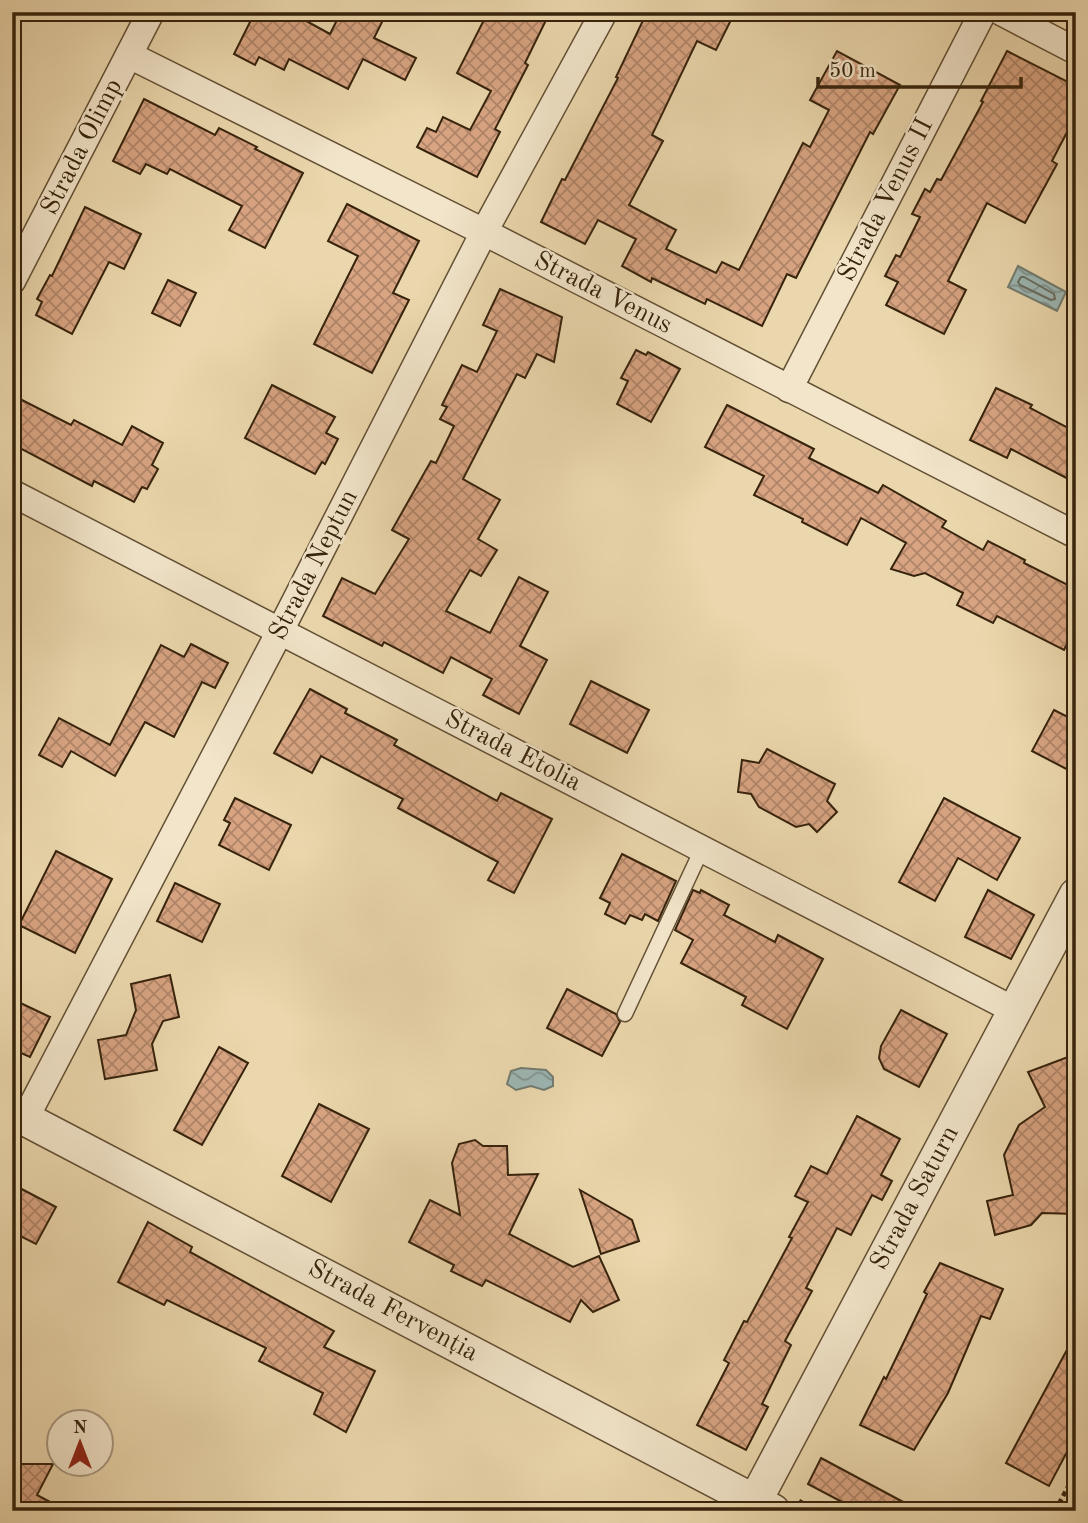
<svg xmlns="http://www.w3.org/2000/svg" width="1088" height="1523" font-family="'Old Standard TT',serif">
<style>
.water{fill:url(#water-waves);stroke:#737c71;stroke-width:2}
.lines{fill:none;stroke-linecap:round;stroke-linejoin:round}
.shore{stroke:#696d60;stroke-width:2}
.building{fill:url(#building-cross-hatch);stroke:#36230c;stroke-width:2}
.service-casing{stroke:#635034;stroke-width:17}
.minor-casing{stroke:#635034;stroke-width:29}
.tertiary-casing{stroke:#635034;stroke-width:36}
.path{stroke:#36230c;stroke-width:4.5;stroke-dasharray:5 3.5;stroke-linecap:butt}
.service{stroke:#f2e5ca;stroke-width:14}
.minor{stroke:#f2e5ca;stroke-width:26}
.tertiary{stroke:#f2e5ca;stroke-width:33}
.labels{text-anchor:middle;dominant-baseline:central;stroke-width:5;stroke-linejoin:round;paint-order:stroke}
.street-label{font-size:26px;fill:#36230c;stroke:#f2e5ca}
</style>
<defs>
<pattern id="water-waves" width="16" height="10" patternUnits="userSpaceOnUse" patternTransform="scale(1.75)"><rect width="16" height="10" fill="#9cb7b4"/><path d="M0 5q4-4 8 0t8 0" fill="none" stroke="#809491"/></pattern>
<pattern id="building-cross-hatch" width="8" height="8" patternUnits="userSpaceOnUse" patternTransform="scale(1.75)"><rect width="8" height="8" fill="#d8a482"/><path d="M0 0l8 8M0 8l8-8" fill="none" stroke="#b08569"/></pattern>
</defs>
<rect width="100%" height="100%" fill="#ebd7ad"/>
<filter id="stains"><feTurbulence type="fractalNoise" baseFrequency=".00286" numOctaves="4"/><feColorMatrix values="0 0 0 0 .2 0 0 0 0 .09 0 0 0 0 .02 0 0 0 .5 -.17"/></filter>
<radialGradient id="worn" r=".72"><stop offset=".6" stop-color="#630" stop-opacity="0"/><stop offset="1" stop-color="#630" stop-opacity=".3"/></radialGradient>
<g class="water">
<polygon points="1018,266 1066,292 1057,311 1008,287"/>
<polygon points="521,1068 546,1070 553,1077 553,1086 544,1090 531,1086 516,1090 507,1084 511,1071"/>
</g>
<g class="lines">
<polygon class="shore" points="1021,277 1024,277 1054,294 1055,299 1051,300 1020,285 1018,282"/>
</g>
<g class="building">
<polygon points="255,12 290,12 330,34 341,12 387,12 374,38 416,58 405,80 363,59 348,89 289,59 284,70 259,57 255,65 234,54"/>
<polygon points="488,12 550,12 525,63 528,65 495,129 500,132 477,177 417,147 427,128 436,132 443,117 470,130 491,91 457,73"/>
<polygon points="647,12 735,12 716,50 697,41 652,135 663,141 629,205 676,230 666,249 716,273 722,262 739,270 803,143 810,147 829,110 810,100 837,51 900,85 873,134 870,132 796,278 787,274 762,326 707,299 705,304 652,278 651,282 622,266 636,239 598,220 585,244 541,222 562,179 565,180 618,78 616,77"/>
<polygon points="1007,51 1076,86 1076,115 1052,161 1057,164 1025,223 987,203 948,281 966,290 944,334 886,305 898,282 885,276 896,255 900,257 920,217 912,214 925,189 930,192 937,179 941,180 983,102 981,101"/>
<polygon points="144,99 215,135 219,128 257,147 255,149 303,173 265,248 229,230 242,206 170,169 167,174 146,164 140,174 113,161"/>
<polygon points="347,204 419,241 393,293 409,300 372,373 314,344 358,256 328,241"/>
<polygon points="85,207 141,234 124,269 109,262 72,334 36,315 42,302 37,299 50,275 52,276"/>
<polygon points="168,280 196,293 180,326 152,313"/>
<polygon points="500,289 562,317 554,362 537,354 525,378 517,374 463,479 500,500 478,539 497,550 481,576 470,570 446,611 490,633 519,577 548,592 520,646 547,660 519,714 483,695 492,679 451,657 443,673 384,642 382,646 323,616 342,578 375,594 409,539 392,530 431,461 436,463 454,426 440,419 447,407 442,405 462,365 477,372 497,331 483,325"/>
<polygon points="636,350 646,355 648,352 680,369 651,422 617,404 628,381 621,378"/>
<polygon points="272,385 335,417 326,433 338,439 325,464 322,462 315,474 245,438"/>
<polygon points="996,388 1032,405 1030,408 1076,432 1076,483 1011,449 1007,458 970,440"/>
<polygon points="12,395 71,425 74,420 122,445 132,426 163,443 152,465 158,469 147,489 142,487 134,502 94,481 92,486 12,444"/>
<polygon points="727,405 814,449 809,458 878,493 883,485 946,521 942,527 983,550 988,541 1025,560 1024,563 1076,589 1076,626 1064,650 997,616 993,623 957,605 963,593 925,573 914,576 891,569 906,543 861,518 847,545 802,522 803,519 754,495 764,476 705,447"/>
<polygon points="191,644 228,663 215,688 202,682 174,737 145,722 115,776 71,751 62,767 39,755 59,718 110,745 161,645 184,657"/>
<polygon points="591,681 649,710 627,753 570,724"/>
<polygon points="310,689 347,709 345,713 397,740 394,745 497,801 501,793 552,819 514,893 488,880 498,862 398,808 403,799 321,756 312,773 274,753"/>
<polygon points="1054,710 1076,721 1076,774 1032,751"/>
<polygon points="767,749 835,784 827,801 837,812 817,832 809,824 796,827 759,807 751,794 738,792 742,760 759,763"/>
<polygon points="235,798 291,825 269,870 219,845 230,823 224,820"/>
<polygon points="944,798 1020,838 997,880 958,858 935,901 899,882"/>
<polygon points="56,851 112,879 75,953 19,925"/>
<polygon points="622,854 676,881 658,921 645,914 642,920 630,915 625,924 605,914 610,903 600,898"/>
<polygon points="175,883 220,904 202,942 157,921"/>
<polygon points="693,890 700,893 701,890 729,905 724,915 775,942 778,935 823,959 787,1029 742,1005 746,997 681,963 693,940 675,930"/>
<polygon points="988,890 1034,915 1011,959 965,937"/>
<polygon points="170,975 179,1017 163,1021 152,1044 157,1070 105,1079 98,1040 126,1035 136,1010 131,984"/>
<polygon points="567,989 616,1014 620,1022 602,1056 547,1028"/>
<polygon points="12,999 50,1017 30,1057 12,1049"/>
<polygon points="901,1010 947,1034 919,1087 884,1069 879,1058 881,1046"/>
<polygon points="219,1047 248,1063 202,1145 174,1130"/>
<polygon points="1076,1054 1076,1214 1042,1213 1031,1225 995,1235 987,1201 1013,1195 1004,1155 1019,1125 1045,1107 1028,1072"/>
<polygon points="319,1104 369,1129 331,1202 282,1176"/>
<polygon points="857,1116 900,1139 881,1175 892,1181 882,1200 872,1195 851,1235 837,1228 806,1288 812,1291 785,1341 791,1345 762,1404 768,1407 746,1450 697,1425 729,1363 724,1360 744,1321 747,1322 792,1238 789,1237 808,1202 795,1196 811,1166 827,1174"/>
<polygon points="475,1140 483,1146 507,1146 508,1175 538,1174 509,1234 573,1267 599,1256 619,1300 593,1312 581,1300 570,1322 486,1280 482,1286 451,1271 454,1265 409,1242 430,1200 460,1215 452,1163 459,1144"/>
<polygon points="12,1184 56,1207 36,1244 12,1232"/>
<polygon points="580,1190 632,1220 639,1241 601,1254"/>
<polygon points="148,1222 192,1247 190,1252 334,1331 324,1347 375,1371 346,1432 314,1414 323,1393 259,1361 266,1348 167,1300 164,1305 118,1282"/>
<polygon points="940,1263 1003,1289 990,1319 981,1316 948,1393 914,1450 860,1425 884,1377 886,1379 927,1294 924,1292"/>
<polygon points="1076,1333 1076,1435 1049,1486 1006,1463"/>
<polygon points="821,1458 920,1511 859,1511 808,1484"/>
<polygon points="12,1464 53,1464 37,1495 67,1511 12,1511"/>
</g>
<g class="lines">
<g class="service-casing">
<polyline id="service" points="625,1014 702,849"/>
</g>
<g class="minor-casing">
<g id="minor">
<polyline points="1001,12 1076,51"/>
<polyline points="129,55 484,232 1076,535"/>
<polyline points="12,281 151,12"/>
<polyline points="789,389 983,12"/>
<polyline points="12,493 1014,1010"/>
<polyline points="25,1119 280,631 484,232 604,12"/>
</g>
</g>
<g class="tertiary-casing">
<g id="tertiary">
<polyline points="12,1112 773,1511"/>
<polyline points="755,1501 1076,895"/>
</g>
</g>
<g class="path">
<polyline points="799,1501 817,1511"/>
<polyline points="1055,1511 1076,1472"/>
</g>
<use href="#service" class="service"/>
<use href="#minor" class="minor"/>
<use href="#tertiary" class="tertiary"/>
</g>
<g class="labels">
<g class="street-label">
<text transform="translate(82 147) rotate(-63)">Strada Olimp</text>
<text transform="translate(886 200) rotate(-63)">Strada Venus II</text>
<text transform="translate(603 293) rotate(27)">Strada Venus</text>
<text transform="translate(314 565) rotate(-63)">Strada Neptun</text>
<text transform="translate(513 751) rotate(27)">Strada Etolia</text>
<text transform="translate(915 1198) rotate(-62)">Strada Saturn</text>
<text transform="translate(393 1311) rotate(28)">Strada Fervenția</text>
</g>
</g>
<rect width="1088" height="1523" fill="none" stroke="#ebd7ad" stroke-width="42"/>
<rect x="14" y="14" width="1060" height="1495" fill="none" stroke="#36230c" stroke-width="3.5"/>
<rect x="21" y="21" width="1046" height="1481" fill="none" stroke="#36230c" stroke-width="2"/>
<g transform="translate(80 1443)"><circle r="33" fill="#f2e5ca" stroke="#a7977e" stroke-width="2"/>
<path d="M0-5L12 26L0 18L-12 26Z" fill="#8f2418"/>
<text y="-10" font-size="19" font-weight="bold" text-anchor="middle" fill="#36230c">N</text>
</g>
<path d="M818 77v10h203v-10" fill="none" stroke="#36230c" stroke-width="3.5"/>
<text x="829" y="77" font-size="21" fill="#36230c" stroke="#f2e5ca" stroke-width="5" paint-order="stroke">50 m</text>
<rect width="100%" height="100%" filter="url(#stains)"/>
<rect width="100%" height="100%" fill="url(#worn)"/>
</svg>
